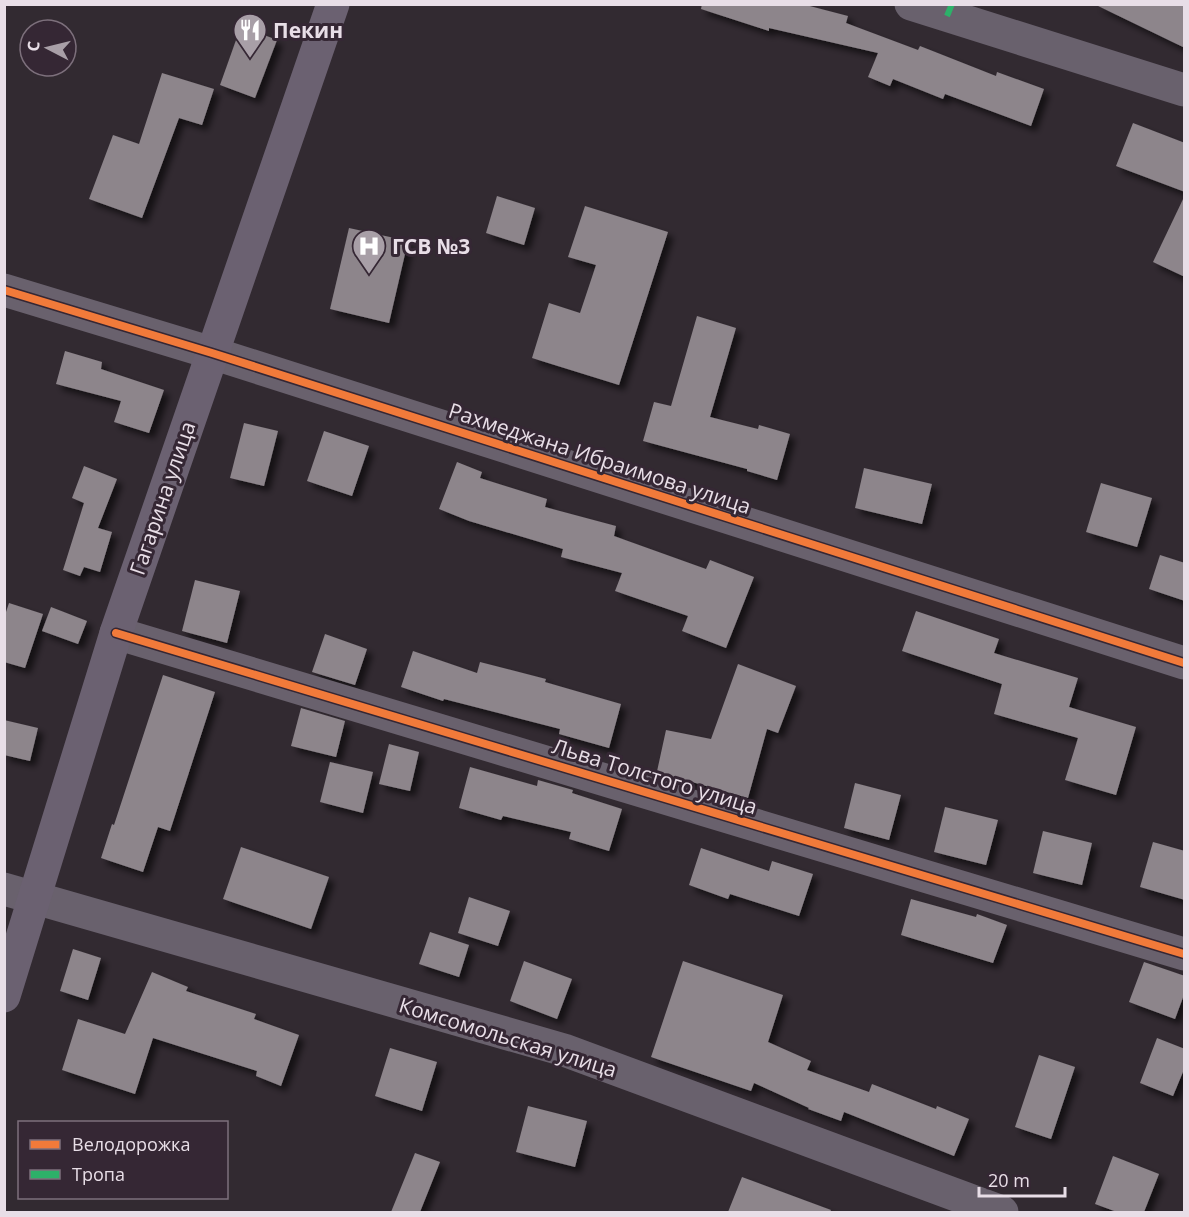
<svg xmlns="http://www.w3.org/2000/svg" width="1189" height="1217" font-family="'Open Sans',sans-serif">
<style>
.building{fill:#8d858b;filter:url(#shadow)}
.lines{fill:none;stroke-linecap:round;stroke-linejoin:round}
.minor{stroke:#69616d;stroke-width:33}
.major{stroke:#6b6171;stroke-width:33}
.quiet{stroke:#2db169;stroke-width:6;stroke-dasharray:12 6;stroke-linecap:butt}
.cycleway-casing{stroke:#352734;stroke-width:11}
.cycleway{stroke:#f17a3a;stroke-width:8}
.labels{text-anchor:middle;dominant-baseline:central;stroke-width:6;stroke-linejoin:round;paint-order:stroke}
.poi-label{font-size:21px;font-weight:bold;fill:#e8dee7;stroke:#352734;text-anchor:start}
.street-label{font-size:21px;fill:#e8dee7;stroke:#352734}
</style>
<defs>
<filter id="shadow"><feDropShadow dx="5.5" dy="5.5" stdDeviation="3" flood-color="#0009"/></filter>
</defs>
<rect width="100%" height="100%" fill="#322a31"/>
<g class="building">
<polygon points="702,4 802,4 848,16 846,23 918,50 920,46 996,76 997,72 1044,89 1031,126 945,94 943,99 893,79 890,86 868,77 878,53 769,28 769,31 701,9"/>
<polygon points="1094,4 1185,4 1185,48"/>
<polygon points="241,26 277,40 255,98 220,85"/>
<polygon points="162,73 214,89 202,125 179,118 142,218 89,199 113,135 139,144"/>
<polygon points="1133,123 1185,143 1185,192 1116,166"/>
<polygon points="1185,195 1185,277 1153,262"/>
<polygon points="497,196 535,208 524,245 486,233"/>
<polygon points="585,206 668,232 619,385 532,358 549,303 580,313 596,265 568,257"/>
<polygon points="349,228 408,241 389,323 330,309"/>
<polygon points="697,316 736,328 710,417 758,429 759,425 790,434 777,480 747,471 747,469 643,441 654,402 671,406"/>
<polygon points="65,351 102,362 101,369 164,390 149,433 114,422 121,401 56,384"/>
<polygon points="244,423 278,431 264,486 230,478"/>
<polygon points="324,431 369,446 352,496 307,481"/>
<polygon points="457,462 482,472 480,478 547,499 545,507 616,526 614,536 706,569 710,560 754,577 726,648 682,631 688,616 615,591 622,573 561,557 563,549 469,521 439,509"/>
<polygon points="84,466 117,479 98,528 112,532 100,572 84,567 80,576 63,570 84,503 72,498"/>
<polygon points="864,468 932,484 922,524 855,508"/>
<polygon points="1101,483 1152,498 1137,547 1086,532"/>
<polygon points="1160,555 1185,563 1185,601 1149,589"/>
<polygon points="195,580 240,591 227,643 182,631"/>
<polygon points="9,603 43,614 25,668 4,662 4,618"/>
<polygon points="51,607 87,621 78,644 42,631"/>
<polygon points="916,611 999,639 994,653 1078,678 1069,707 1136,727 1116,795 1065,780 1078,738 994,714 1002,684 902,651"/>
<polygon points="325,634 367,649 355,685 312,672"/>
<polygon points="413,651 477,673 480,662 546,679 545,682 621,704 609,748 559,734 560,729 444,699 443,701 401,687"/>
<polygon points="738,664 796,686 778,733 767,729 748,798 692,782 656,776 666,730 711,739"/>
<polygon points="163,675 215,692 170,831 158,827 143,872 101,858 112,824 114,825"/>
<polygon points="301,708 345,721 336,757 291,746"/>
<polygon points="4,720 38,728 30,761 4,755"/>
<polygon points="389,744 419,752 410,791 379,784"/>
<polygon points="330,762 373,772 363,813 320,802"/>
<polygon points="470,767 537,786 538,780 573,790 572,793 622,809 609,851 569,839 571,832 503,816 501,820 459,808"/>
<polygon points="855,783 901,795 889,840 844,828"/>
<polygon points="945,807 998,820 986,865 934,852"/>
<polygon points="1043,831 1092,843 1082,885 1033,873"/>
<polygon points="1153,842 1185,851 1185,900 1140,887"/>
<polygon points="241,847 329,877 311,929 223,899"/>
<polygon points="701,848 769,871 772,861 813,874 799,916 730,894 728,899 689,885"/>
<polygon points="469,897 510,911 498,946 458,933"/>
<polygon points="911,899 976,917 977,914 1007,925 993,963 901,935"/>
<polygon points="430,932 469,945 459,977 419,964"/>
<polygon points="73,949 101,958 88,1000 60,991"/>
<polygon points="524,961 572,979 557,1019 510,1001"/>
<polygon points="683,961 783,995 768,1042 811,1061 807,1070 869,1092 872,1084 936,1109 937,1106 969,1119 954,1156 844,1112 841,1121 808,1109 809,1108 754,1083 751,1091 651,1057"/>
<polygon points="1144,962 1185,976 1185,992 1175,1019 1129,1002"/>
<polygon points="152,972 188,987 186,991 256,1014 254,1019 299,1035 281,1086 256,1076 257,1071 153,1038 135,1094 62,1070 78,1019 125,1034"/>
<polygon points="1157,1038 1185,1049 1185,1067 1173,1096 1140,1083"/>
<polygon points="390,1048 437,1062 422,1111 375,1096"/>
<polygon points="1039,1055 1075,1067 1051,1139 1015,1127"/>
<polygon points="528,1106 587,1121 575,1167 516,1152"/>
<polygon points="415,1153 440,1162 420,1212 391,1212"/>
<polygon points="1113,1156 1159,1174 1144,1212 1117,1212 1095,1204"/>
<polygon points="742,1177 831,1210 830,1212 728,1212"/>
</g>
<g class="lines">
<g class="minor">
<polyline points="911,4 1184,90"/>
<polyline points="4,290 212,353 1184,663"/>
<polyline points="116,633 1184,954"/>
<polyline points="4,889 564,1050 1002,1212"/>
</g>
<polyline class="major" points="4,996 116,633 333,4"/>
<polyline class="quiet" points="947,16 952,4"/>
<g class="cycleway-casing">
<g id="cycleway">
<polyline points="4,290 212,353 1184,663"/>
<polyline points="116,633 1184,954"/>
</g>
</g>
<use href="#cycleway" class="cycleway"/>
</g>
<defs>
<g id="restaurant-pin" transform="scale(1.725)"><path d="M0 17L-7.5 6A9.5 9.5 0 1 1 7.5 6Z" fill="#a89fa7" stroke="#352734"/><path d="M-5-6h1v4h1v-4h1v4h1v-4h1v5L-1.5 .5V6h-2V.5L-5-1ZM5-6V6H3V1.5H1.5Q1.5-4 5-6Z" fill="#fff"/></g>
<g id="hospital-pin" transform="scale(1.725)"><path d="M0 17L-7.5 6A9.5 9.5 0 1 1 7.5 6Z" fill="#a89fa7" stroke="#352734"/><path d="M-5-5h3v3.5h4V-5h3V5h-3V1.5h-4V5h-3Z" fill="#fff"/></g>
</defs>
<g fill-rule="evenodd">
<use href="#restaurant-pin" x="250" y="30"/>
<use href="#hospital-pin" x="369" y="246"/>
</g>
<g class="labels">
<g class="poi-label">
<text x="273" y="30">Пекин</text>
<text x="392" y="246">ГСВ №3</text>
</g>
<g class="street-label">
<text transform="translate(600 458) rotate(18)">Рахмеджана Ибраимова улица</text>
<text transform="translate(162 498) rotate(-71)">Гагарина улица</text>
<text transform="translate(655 776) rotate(17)">Льва Толстого улица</text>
<text transform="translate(508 1037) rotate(17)">Комсомольская улица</text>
</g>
</g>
<rect width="1189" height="1217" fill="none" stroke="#e8dee7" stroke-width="12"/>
<rect x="18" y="1121" width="210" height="78" fill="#352734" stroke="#7d707c" stroke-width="1.5"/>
<rect x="30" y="1140" width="30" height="9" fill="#f17a3a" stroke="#7d707c" stroke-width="1.5"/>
<text x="72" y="1151" font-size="18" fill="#e8dee7">Велодорожка</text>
<rect x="30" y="1170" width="30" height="9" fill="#2db169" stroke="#7d707c" stroke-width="1.5"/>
<text x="72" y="1181" font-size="18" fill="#e8dee7">Тропа</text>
<g transform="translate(48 48) rotate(277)"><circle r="28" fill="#352734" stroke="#7d707c" stroke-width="1.5"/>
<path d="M0-4.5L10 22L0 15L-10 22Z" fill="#a89fa7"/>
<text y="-9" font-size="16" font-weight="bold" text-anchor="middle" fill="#e8dee7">С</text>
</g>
<path d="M979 1187v9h86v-9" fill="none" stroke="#e8dee7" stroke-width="3"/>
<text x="988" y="1187" font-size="18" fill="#e8dee7" stroke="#352734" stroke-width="4.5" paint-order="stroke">20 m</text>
</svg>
